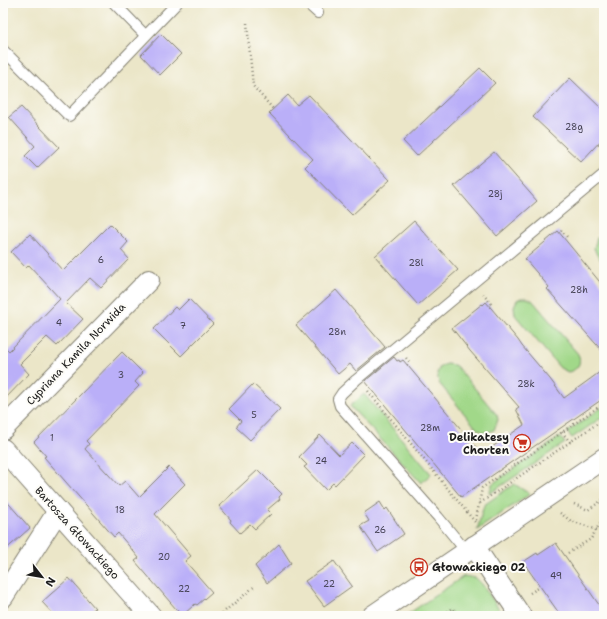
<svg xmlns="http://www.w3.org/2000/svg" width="607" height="619" font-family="'Shantell Sans',sans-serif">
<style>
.green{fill:#a1d889;stroke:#5e7a52}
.building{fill:#baaff8}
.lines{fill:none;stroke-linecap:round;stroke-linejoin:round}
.service-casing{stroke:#848172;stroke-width:12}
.minor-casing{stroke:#848172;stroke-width:22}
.path{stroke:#848172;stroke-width:2.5;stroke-dasharray:1 3;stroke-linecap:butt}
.service{stroke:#fff;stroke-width:10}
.minor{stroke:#fff;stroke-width:20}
.labels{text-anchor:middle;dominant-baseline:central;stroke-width:4;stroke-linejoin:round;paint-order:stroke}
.number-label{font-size:9px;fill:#444153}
.street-label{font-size:11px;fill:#1c1c1c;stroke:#fdfcf7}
.poi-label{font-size:11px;font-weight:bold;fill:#1c1c1c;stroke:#fdfcf7;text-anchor:end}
</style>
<rect width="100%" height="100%" fill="#fdfcf7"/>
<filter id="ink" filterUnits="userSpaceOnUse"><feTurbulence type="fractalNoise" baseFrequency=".025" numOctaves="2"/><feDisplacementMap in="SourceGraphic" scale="8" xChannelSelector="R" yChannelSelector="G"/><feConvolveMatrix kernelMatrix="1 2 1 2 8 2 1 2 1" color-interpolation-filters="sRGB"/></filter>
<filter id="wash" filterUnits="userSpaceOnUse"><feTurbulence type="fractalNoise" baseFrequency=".012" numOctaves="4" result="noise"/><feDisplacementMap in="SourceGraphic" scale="16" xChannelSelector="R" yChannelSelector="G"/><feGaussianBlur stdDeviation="0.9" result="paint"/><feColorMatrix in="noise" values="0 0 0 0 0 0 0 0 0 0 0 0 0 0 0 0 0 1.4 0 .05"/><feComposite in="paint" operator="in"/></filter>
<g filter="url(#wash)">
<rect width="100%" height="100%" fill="#ebe6c8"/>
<g class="green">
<polygon points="604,235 604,264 597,255 594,248 597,238"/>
<path d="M 521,298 L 527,298 L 532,300 L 578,354 C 582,363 578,370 568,372 L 560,368 L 515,315 L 514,306 L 517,300 Z"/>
<path d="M 446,364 L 454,365 L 457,367 L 497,415 L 498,420 L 494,430 C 488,433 483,433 477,429 L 439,383 L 437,373 L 440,367 Z"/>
<polygon points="364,394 431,474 421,483 350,406"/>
<polygon points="604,406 604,416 572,438 567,432"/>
<polygon points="560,437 565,443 489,494 492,484"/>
<polygon points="514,484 530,494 477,530 484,505"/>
<polygon points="464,576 476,578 482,584 504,616 405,616"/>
</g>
<g id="blocks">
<g class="building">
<polygon points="161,34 181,54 160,75 141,55"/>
<polygon points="480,68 495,83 417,156 403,141"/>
<polygon points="570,78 604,111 604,137 581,162 533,117"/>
<polygon points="288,95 297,105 309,95 390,180 352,215 305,167 313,159 269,113"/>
<polygon points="21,107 59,147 37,168 25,156 35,146 9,117"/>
<polygon points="494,152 537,201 497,236 454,186"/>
<polygon points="414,221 458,270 418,305 375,256"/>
<polygon points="110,224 128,242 121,250 129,259 101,288 90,278 66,303 83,319 57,346 47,337 20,364 29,374 3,401 3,345 9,351 60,299 29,265 26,268 11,252 30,234 63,271"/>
<polygon points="558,231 604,287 604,353 547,289 549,287 525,259"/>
<polygon points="336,290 385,347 356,371 350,364 338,374 296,325"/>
<polygon points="189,299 213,324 181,356 154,329 175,307 178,310"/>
<polygon points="486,302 518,340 522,346 550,379 564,398 604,369 604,398 461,497 365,381 394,357 397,361 399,360 400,362 403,360 482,454 524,425 516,409 519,407 470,351 452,328 482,304 483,305"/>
<polygon points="122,352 143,373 135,382 139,386 86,441 89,444 85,449 119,486 125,481 139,497 169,467 185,484 155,514 191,556 185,561 212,592 197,605 195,604 182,616 135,561 139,558 118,533 114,537 44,457 46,456 34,442"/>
<polygon points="253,384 280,409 250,440 236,427 241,421 229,409"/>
<polygon points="320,435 339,455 352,443 364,455 335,485 333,483 326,490 304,467 307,465 299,457"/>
<polygon points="258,470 282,494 279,497 280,499 267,510 271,514 255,529 250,524 240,533 230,522 231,520 219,506"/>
<polygon points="3,497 30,528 3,552"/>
<polygon points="380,502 385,510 387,508 404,534 378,552 360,526 369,521 364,513"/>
<polygon points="556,543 604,612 604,616 561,616 523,562 537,553 538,555"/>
<polygon points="279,544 291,563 267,583 255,566"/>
<polygon points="334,561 352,586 324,606 305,581"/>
<polygon points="69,578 95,608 86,616 55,616 42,602"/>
</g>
</g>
</g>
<g filter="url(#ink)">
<use href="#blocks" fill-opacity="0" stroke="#848172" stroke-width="1"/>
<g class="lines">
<g class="service-casing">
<g id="service">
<polyline points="114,3 145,35"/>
<polyline points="307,3 318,13"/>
<polyline points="3,50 69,116 177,3"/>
<polyline points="466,551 438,517 340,406 338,399 342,393 356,380 604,174"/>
</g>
</g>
<g class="minor-casing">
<g id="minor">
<polyline points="3,429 149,280"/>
<polyline points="3,449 151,616"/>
<polyline points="474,546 521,616"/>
<polyline points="3,597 58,511"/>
<polyline points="372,616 604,458"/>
</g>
</g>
<g class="path">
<polyline points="247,23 253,86 273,109"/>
<polyline points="598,144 604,150"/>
<polyline points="561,230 568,238"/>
<polyline points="483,294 492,305"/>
<polyline points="406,358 411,364"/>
<polyline points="368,391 475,522"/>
<polyline points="562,432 570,442"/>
<polyline points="480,503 604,419"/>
<polyline points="574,504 588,510 604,499"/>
<polyline points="560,513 571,521 604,532"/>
<polyline points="476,520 482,488 604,403"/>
<polyline points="568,553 591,539 604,516"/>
<polyline points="530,593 540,587"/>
<polyline points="219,616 255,586"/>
<polyline points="441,616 453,608 459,616"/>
</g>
<use href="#service" class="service"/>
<use href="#minor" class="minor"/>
</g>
</g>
<defs>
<g id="supermarket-ring" transform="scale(0.9)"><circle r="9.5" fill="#fdfcf7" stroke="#c8321e" stroke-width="1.5"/><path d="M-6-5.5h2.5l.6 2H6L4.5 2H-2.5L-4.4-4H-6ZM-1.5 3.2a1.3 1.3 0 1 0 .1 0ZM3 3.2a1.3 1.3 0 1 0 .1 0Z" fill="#c8321e"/></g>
<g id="bus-ring" transform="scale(0.9)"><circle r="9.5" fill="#fdfcf7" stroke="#c8321e" stroke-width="1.5"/><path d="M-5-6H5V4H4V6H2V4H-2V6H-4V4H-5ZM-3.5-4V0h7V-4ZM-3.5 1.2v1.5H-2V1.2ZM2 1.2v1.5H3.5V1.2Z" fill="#c8321e"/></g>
</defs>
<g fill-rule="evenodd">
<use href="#supermarket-ring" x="522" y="443"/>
<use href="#bus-ring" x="419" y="567"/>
</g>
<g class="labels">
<g class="number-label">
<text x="574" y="127">28g</text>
<text x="495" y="194">28j</text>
<text x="101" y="260">6</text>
<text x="416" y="263">28l</text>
<text x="579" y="290">28h</text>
<text x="59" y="323">4</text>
<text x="183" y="326">7</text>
<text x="337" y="332">28n</text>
<text x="121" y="375">3</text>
<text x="526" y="384">28k</text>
<text x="254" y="415">5</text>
<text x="430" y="428">28m</text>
<text x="52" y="438">1</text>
<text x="321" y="461">24</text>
<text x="120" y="510">18</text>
<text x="380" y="530">26</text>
<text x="164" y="557">20</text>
<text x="556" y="576">49</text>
<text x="329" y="584">22</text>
<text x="184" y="589">22</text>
</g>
<g class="street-label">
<text transform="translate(76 354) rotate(-46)">Cypriana Kamila Norwida</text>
<text transform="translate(77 533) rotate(48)">Bartosza Głowackiego</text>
</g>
<g class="poi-label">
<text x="509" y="437">Delikatesy<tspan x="509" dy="13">Chorten</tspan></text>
<text x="432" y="567" text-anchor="start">Głowackiego 02</text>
</g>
</g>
<rect width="607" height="619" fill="none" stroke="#fdfcf7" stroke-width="16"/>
<g transform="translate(42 577) rotate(121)" stroke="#fdfcf7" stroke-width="3" paint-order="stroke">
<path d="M0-3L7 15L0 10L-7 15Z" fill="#1c1c1c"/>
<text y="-6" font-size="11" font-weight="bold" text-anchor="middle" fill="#1c1c1c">N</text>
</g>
</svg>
